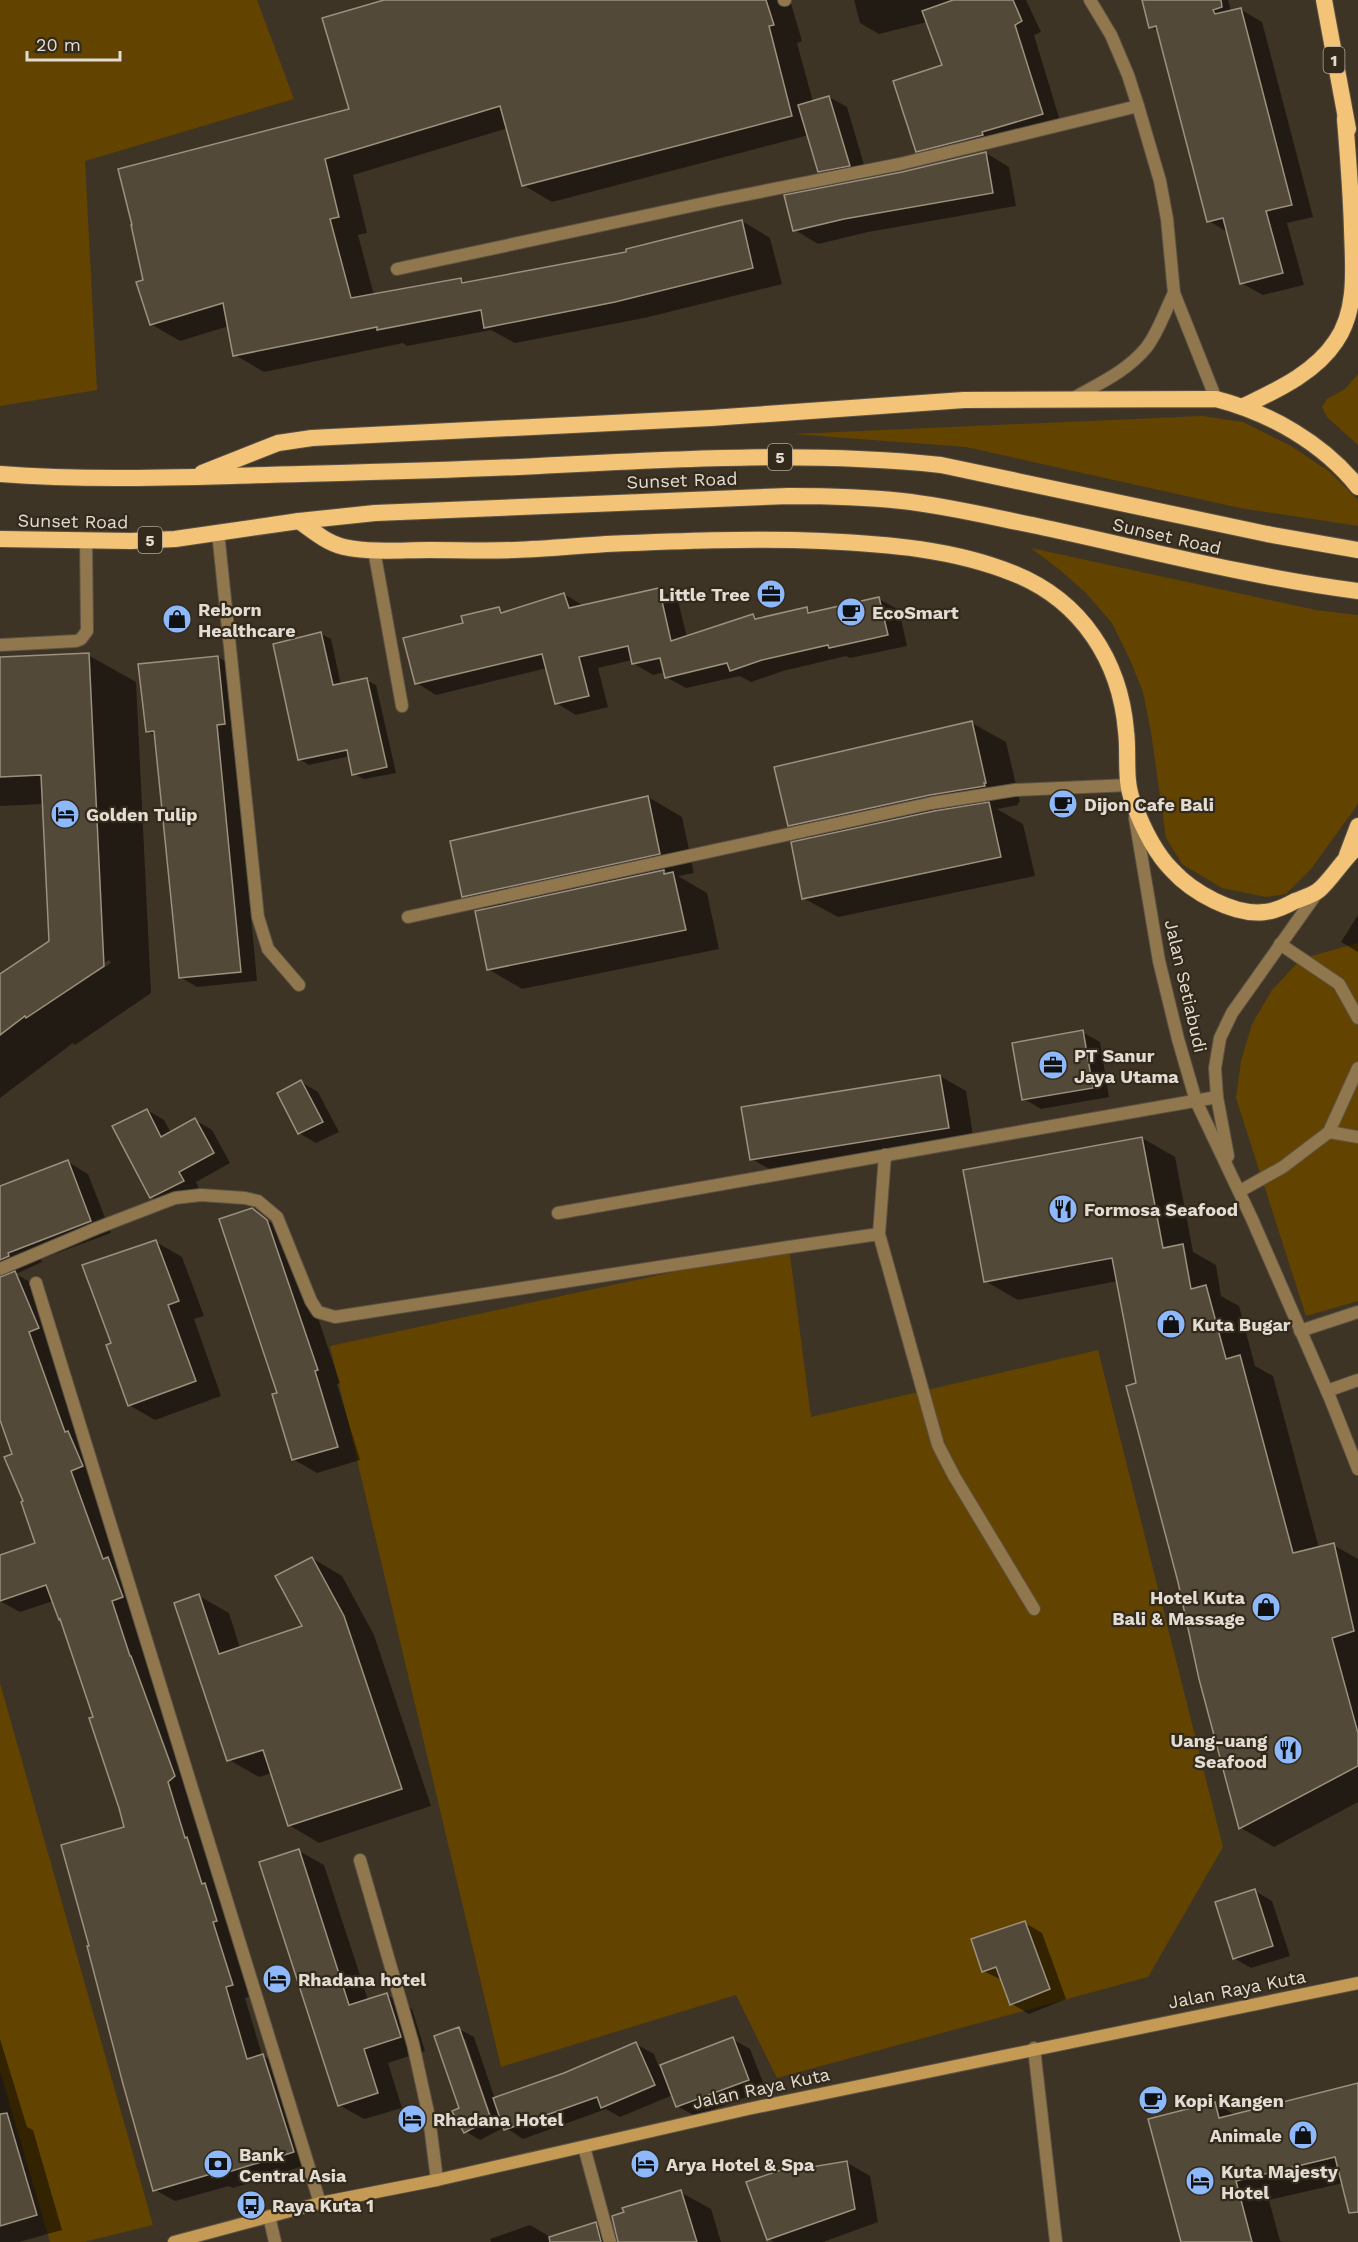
<svg xmlns="http://www.w3.org/2000/svg" width="1358" height="2242" font-family="'Work Sans',sans-serif">
<style>
.green{fill:#624300}
.shadow{fill:#0007;fill-rule:evenodd}
.building{fill:#534939;stroke:#9c917f;stroke-width:1.5}
.lines{fill:none;stroke-linecap:round;stroke-linejoin:round}
.service-casing{stroke:#5c5244;stroke-width:14}
.minor-casing{stroke:#5c5244;stroke-width:14}
.tertiary-casing{stroke:#5c5244;stroke-width:14}
.secondary-casing{stroke:#5c5244;stroke-width:14}
.trunk-casing{stroke:#5c5244;stroke-width:18}
.service{stroke:#90774d;stroke-width:12}
.minor{stroke:#90774d;stroke-width:12}
.tertiary{stroke:#90774d;stroke-width:12}
.secondary{stroke:#c49a55;stroke-width:12}
.trunk{stroke:#f3c478;stroke-width:16}
.labels{text-anchor:middle;dominant-baseline:central;stroke-width:4.5;stroke-linejoin:round;paint-order:stroke}
.shield{fill:#332a1b;stroke:#aea79b;stroke-width:1.5}
.shield-label{font-size:16px;font-weight:bold;fill:#e2dcd2}
.street-label{font-size:18px;fill:#e2dcd2;stroke:#332a1b}
.poi-label{font-size:18px;font-weight:bold;fill:#e2dcd2;stroke:#332a1b;text-anchor:start}
</style>
<rect width="100%" height="100%" fill="#3e3425"/>
<g class="green">
<polygon points="0,0 257,0 294,99 85,161 97,390 0,406"/>
<polygon points="1358,374 1358,445 1327,417 1322,407 1327,399 1345,389"/>
<polygon points="1202,416 1243,422 1291,446 1330,472 1358,500 1358,526 1240,508 966,447 793,434"/>
<polygon points="1031,548 1316,610 1358,615 1358,802 1356,807 1311,869 1286,894 1266,897 1222,888 1182,864 1166,838 1151,732 1143,692 1131,662 1112,623 1086,593 1060,570"/>
<polygon points="1358,943 1358,1301 1306,1316 1236,1098 1241,1061 1252,1024 1272,990 1301,959"/>
<polygon points="789,1247 811,1417 1098,1350 1223,1847 1148,1977 777,2078 736,1995 501,2067 330,1346"/>
<polygon points="0,1683 153,2225 84,2242 50,2242 0,2071"/>
</g>
<g class="shadow">
<polygon points="385,0 790,0 802,41 797,43 813,102 829,97 847,107 867,175 836,181 819,171 809,135 552,202 523,185 508,128 353,175 367,233 358,235 374,295 461,279 468,284 628,253 742,221 770,238 782,284 644,318 515,343 491,330 407,346 403,343 264,372 235,355 229,326 180,341 151,324 145,281 351,110"/>
<polygon points="854,0 1026,0 1041,32 1034,35 1061,124 1001,143 1002,146 936,162 917,151 943,66 927,22 879,34 860,23"/>
<polygon points="1143,0 1228,0 1231,11 1240,9 1262,22 1313,217 1287,223 1304,285 1263,295 1241,283 1229,233 1209,221 1159,32 1151,27"/>
<polygon points="986,153 1009,167 1016,206 868,232 818,244 795,230 902,173"/>
<polygon points="659,589 678,601 687,637 753,615 760,620 806,609 814,613 879,599 899,610 907,646 850,658 846,656 783,671 751,682 740,676 686,688 666,677 665,672 653,675 633,663 632,660 598,668 608,707 576,715 556,703 547,668 436,695 417,683 465,624 499,609 506,613 564,594 584,606"/>
<polygon points="321,634 331,639 341,685 366,680 376,685 396,773 364,779 354,774 350,756 309,765 299,759"/>
<path d="M 88,655 L 136,682 L 151,993 L 75,1045 L 73,1043 L 0,1098 L 0,976 L 51,942 L 44,804 L 0,806 L 0,659 ZM 109,960 L 111,963 L 97,972 L 97,968 Z"/>
<polygon points="218,657 235,667 234,734 257,981 197,987 180,977 156,736 147,731"/>
<polygon points="972,723 1006,742 1020,802 1018,803 1018,805 997,809 1023,824 1035,876 838,917 803,898 813,839 789,825"/>
<polygon points="648,797 682,817 694,873 678,876 707,893 719,949 522,989 488,969 487,910 463,896"/>
<polygon points="1358,915 1358,952 1341,942"/>
<polygon points="1082,1032 1100,1042 1109,1097 1041,1109 1024,1099"/>
<polygon points="940,1076 966,1091 974,1142 778,1174 752,1159"/>
<polygon points="301,1082 318,1092 339,1132 316,1143 299,1133"/>
<polygon points="147,1110 164,1120 171,1133 195,1120 212,1130 230,1163 196,1182 200,1191 168,1207 151,1197"/>
<polygon points="1142,1138 1175,1157 1193,1252 1216,1265 1221,1296 1239,1306 1255,1366 1273,1376 1319,1548 1333,1545 1358,1559 1358,1802 1274,1847 1241,1828 1201,1679 1118,1281 1018,1300 985,1281"/>
<polygon points="68,1162 88,1174 111,1233 41,1259 42,1262 16,1274 35,1285 102,1478 90,1483 121,1567 195,1788 187,1794 252,1996 245,1998 262,2055 283,2067 313,2163 233,2188 229,2186 175,2201 155,2190 126,1828 95,1718 62,1620 60,1619 53,1601 20,1612 0,1601 0,1557 37,1544 14,1455 0,1416 0,1186"/>
<polygon points="251,1210 290,1235 340,1383 337,1384 360,1460 317,1473 293,1459 279,1394"/>
<polygon points="156,1242 182,1257 204,1316 194,1319 221,1396 155,1420 129,1405 113,1344"/>
<polygon points="312,1558 342,1576 374,1635 431,1806 319,1843 289,1825 272,1773 259,1777 229,1760 199,1596 229,1613 240,1648 304,1627"/>
<polygon points="299,1851 324,1865 368,2000 387,1995 412,2009 425,2051 388,2063 402,2108 364,2119 339,2105"/>
<polygon points="1255,1891 1272,1901 1290,1956 1251,1968 1234,1958"/>
<polygon points="1025,1923 1042,1933 1066,1999 1029,2014 1012,2004 1002,1980 983,1971"/>
<path d="M 459,2029 L 474,2037 L 495,2099 L 564,2075 L 636,2044 L 654,2054 L 659,2067 L 732,2039 L 750,2049 L 766,2090 L 695,2116 L 677,2106 L 673,2095 L 620,2117 L 606,2109 L 523,2139 L 505,2127 L 480,2140 L 465,2131 L 461,2108 ZM 462,2039 L 465,2039 L 494,2125 L 492,2126 Z"/>
<polygon points="0,2039 27,2127 33,2130 62,2230 19,2242 0,2242"/>
<polygon points="1358,2085 1358,2201 1343,2183 1269,2200 1280,2241 1284,2242 1194,2242 1215,2103 1235,2115"/>
<polygon points="846,2162 870,2176 878,2222 823,2242 774,2242 769,2239 804,2163 813,2168"/>
<polygon points="680,2192 711,2209 721,2242 491,2242 490,2239 530,2225 552,2238 596,2223 619,2237"/>
</g>
<g class="building">
<polygon points="384,0 766,0 774,25 769,26 792,116 522,186 500,106 325,159 339,217 330,219 351,298 461,278 462,283 626,252 626,249 742,220 753,268 615,302 484,328 481,310 377,330 377,327 233,356 223,303 150,325 136,282 143,280 131,225 132,225 118,169 349,109 322,18"/>
<polygon points="953,0 1013,0 1022,21 1015,25 1043,114 982,132 983,135 916,152 893,81 942,65 922,11"/>
<polygon points="1142,0 1221,0 1222,7 1213,10 1215,14 1241,8 1292,205 1266,211 1283,273 1240,284 1223,218 1207,222 1156,26 1149,28"/>
<polygon points="829,96 850,166 818,172 798,105"/>
<polygon points="986,152 993,193 844,219 793,231 784,195 902,172"/>
<polygon points="659,588 671,641 753,614 755,619 807,607 808,613 879,597 888,635 829,648 828,645 762,660 730,671 727,663 665,678 660,658 632,664 628,646 579,657 589,696 555,704 542,654 415,684 403,638 463,623 461,616 499,607 501,613 564,593 569,608"/>
<polygon points="321,632 333,685 367,678 387,767 352,775 347,750 298,760 273,644"/>
<polygon points="89,653 104,966 26,1018 25,1016 0,1035 0,974 49,941 41,775 0,777 0,657"/>
<polygon points="218,656 225,724 217,725 241,972 179,978 154,731 146,732 138,664"/>
<polygon points="972,721 986,783 984,783 985,786 930,795 788,826 774,767"/>
<polygon points="648,796 660,854 462,897 450,841"/>
<polygon points="989,802 1001,857 802,899 791,842 934,811"/>
<polygon points="664,870 664,874 673,872 686,930 487,970 475,911"/>
<polygon points="1083,1030 1093,1088 1022,1100 1012,1043"/>
<polygon points="940,1075 949,1128 750,1160 741,1107"/>
<polygon points="301,1080 323,1122 298,1134 277,1093"/>
<polygon points="147,1109 161,1137 195,1118 214,1153 179,1172 184,1181 150,1198 112,1126"/>
<polygon points="1142,1137 1163,1248 1183,1244 1191,1289 1206,1285 1226,1359 1240,1355 1293,1553 1334,1543 1354,1631 1332,1638 1358,1733 1358,1766 1239,1829 1199,1679 1178,1582 1126,1386 1136,1383 1112,1258 984,1282 963,1170"/>
<polygon points="68,1160 91,1221 8,1253 9,1256 0,1260 0,1186"/>
<polygon points="252,1208 267,1220 318,1370 315,1371 338,1447 292,1460 272,1394 277,1393 219,1219"/>
<polygon points="156,1240 179,1301 168,1305 196,1381 128,1406 106,1345 111,1343 82,1265"/>
<polygon points="15,1271 39,1328 29,1332 65,1432 68,1431 83,1466 71,1471 103,1559 108,1557 123,1597 112,1601 130,1656 131,1656 175,1776 168,1782 185,1838 187,1837 202,1884 205,1883 217,1921 213,1922 233,1985 226,1987 247,2059 263,2054 294,2152 212,2177 211,2174 153,2191 123,2084 87,1946 89,1946 61,1845 124,1827 119,1808 89,1718 93,1717 60,1619 59,1620 46,1585 0,1601 0,1555 35,1543 21,1502 23,1501 4,1457 12,1454 0,1420 0,1277"/>
<polygon points="312,1557 344,1616 402,1789 288,1826 263,1750 227,1761 174,1603 199,1594 219,1654 302,1626 275,1576"/>
<polygon points="299,1849 349,2005 387,1993 401,2037 364,2049 378,2093 338,2106 259,1862"/>
<polygon points="1255,1889 1273,1946 1233,1959 1215,1902"/>
<polygon points="1025,1921 1050,1989 1010,2005 996,1967 982,1972 971,1939"/>
<polygon points="459,2027 491,2119 464,2133 452,2111 459,2108 434,2036"/>
<polygon points="733,2037 749,2080 676,2107 660,2065"/>
<polygon points="636,2042 655,2085 601,2108 597,2097 504,2130 493,2098 564,2073"/>
<polygon points="1358,2083 1358,2212 1349,2213 1335,2157 1236,2181 1252,2242 1181,2242 1148,2119 1215,2102 1219,2118"/>
<polygon points="7,2113 37,2215 0,2226 0,2114"/>
<polygon points="847,2161 855,2209 767,2240 746,2182 804,2162 806,2168"/>
<polygon points="681,2190 697,2242 618,2242 612,2216 624,2212 622,2208"/>
<polygon points="596,2222 601,2242 550,2242 549,2237"/>
</g>
<g class="lines">
<g class="service-casing">
<g id="service">
<polyline points="784,0 785,0"/>
<polyline points="218,532 258,917 268,949 299,985"/>
<polyline points="374,550 402,706"/>
<polyline points="0,645 76,641 81,639 87,631 86,539"/>
<polyline points="408,917 932,803 1015,790 1129,785"/>
<polyline points="1280,944 1339,984 1358,1018"/>
<polyline points="1329,1132 1358,1137"/>
<polyline points="1240,1191 1283,1167 1329,1132 1358,1068"/>
<polyline points="558,1213 1217,1097"/>
<polyline points="879,1234 938,1445 954,1476 1034,1609"/>
<polyline points="789,1247 879,1234 885,1155"/>
<polyline points="1300,1331 1358,1312"/>
<polyline points="1327,1391 1358,1380"/>
<polyline points="360,1860 413,2044 429,2117 437,2180"/>
</g>
</g>
<g class="minor-casing">
<g id="minor">
<polyline points="397,269 719,200 900,164 1138,106"/>
<polyline points="0,1269 97,1228 175,1198 201,1195 245,1198 258,1201 277,1217 311,1301 318,1312 335,1317 789,1247"/>
<polyline points="36,1283 320,2203"/>
<polyline points="1034,2048 1056,2242"/>
<polyline points="584,2147 610,2242"/>
<polyline points="269,2216 275,2242"/>
</g>
</g>
<g class="tertiary-casing">
<g id="tertiary">
<polyline points="1090,0 1111,35 1128,75 1138,106 1160,181 1167,219 1174,293 1216,399"/>
<path d="M 1072,399 C 1098,384 1126,372 1146,348 C 1158,333 1165,311 1174,293"/>
<polyline points="1135,818 1159,961 1178,1039 1196,1101 1252,1219 1330,1398 1358,1469"/>
<polyline points="1228,1156 1217,1097 1215,1068 1220,1038 1232,1013 1317,893"/>
</g>
</g>
<g class="secondary-casing">
<polyline id="secondary" points="174,2242 320,2203 437,2180 748,2109 1358,1983"/>
</g>
<g class="trunk-casing">
<g id="trunk">
<polyline points="1324,0 1348,129"/>
<path d="M 1244,406 C 1277,390 1315,373 1336,341 C 1358,309 1353,266 1352,229 C 1351,192 1348,156 1345,119"/>
<path d="M 202,473 L 278,443 L 312,438 L 711,418 L 964,400 L 1216,399 C 1270,413 1323,443 1358,487"/>
<path d="M 0,474 C 77,480 155,478 232,476 C 334,473 437,471 539,466 C 673,459 807,451 941,465 L 1267,534 L 1358,550"/>
<path d="M 299,521 C 313,531 327,543 344,547 C 372,553 401,550 429,550 C 457,550 486,551 514,550 C 545,549 575,546 606,544 C 678,541 750,538 822,541 C 887,544 954,549 1015,574 C 1081,601 1120,660 1126,731 C 1129,753 1124,781 1133,802 C 1142,826 1154,852 1172,870 C 1192,892 1234,916 1265,912 C 1276,911 1286,906 1295,901 C 1303,898 1313,895 1319,890 C 1331,880 1344,858 1358,846"/>
<path d="M 0,539 L 131,541 L 175,539 L 299,521 L 375,513 L 789,496 C 827,496 864,497 902,501 C 948,506 992,517 1037,526 C 1144,549 1249,577 1358,591"/>
<polyline points="1347,855 1358,826"/>
</g>
</g>
<use href="#service" class="service"/>
<use href="#minor" class="minor"/>
<use href="#tertiary" class="tertiary"/>
<use href="#secondary" class="secondary"/>
<use href="#trunk" class="trunk"/>
</g>
<defs>
<g id="office-disc" transform="scale(1.5)"><circle r="9.5" fill="#8db9fc" stroke="#332a1b"/><path d="M-6-3h4V-5.5h4V-3h4V5H-6ZM-1-4.5V-3h2v-1.5ZM-6 0V1H6V0Z" fill="#111"/></g>
<g id="cafe-disc" transform="scale(1.5)"><circle r="9.5" fill="#8db9fc" stroke="#332a1b"/><path d="M-5.5-4.5H6V0H3Q3 3.5 0 3.5H-2.5Q-5.5 3.5-5.5 0ZM3-3.2v2h1.7v-2ZM-6 4.5H4V6H-6Z" fill="#111"/></g>
<g id="shop-disc" transform="scale(1.5)"><circle r="9.5" fill="#8db9fc" stroke="#332a1b"/><path d="M-5-2.5h2.3a2.7 3.5 0 0 1 5.4 0H5L5.5 6h-11ZM-1.5-2.5h3a1.5 2.3 0 0 0-3 0Z" fill="#111"/></g>
<g id="hotel-disc" transform="scale(1.5)"><circle r="9.5" fill="#8db9fc" stroke="#332a1b"/><path d="M-6-4.5h1.5V1H6V5H4.5V3h-9V5H-6ZM-4 0a1.8 1.8 0 1 1 3.6 0ZM.5 0V-2.5h3Q6-2.5 6 0Z" fill="#111"/></g>
<g id="restaurant-disc" transform="scale(1.5)"><circle r="9.5" fill="#8db9fc" stroke="#332a1b"/><path d="M-5-6h1v4h1v-4h1v4h1v-4h1v5L-1.5 .5V6h-2V.5L-5-1ZM5-6V6H3V1.5H1.5Q1.5-4 5-6Z" fill="#111"/></g>
<g id="bank-disc" transform="scale(1.5)"><circle r="9.5" fill="#8db9fc" stroke="#332a1b"/><path d="M-6-4H6V4H-6ZM0-2.3a2.3 2.3 0 1 0 0 4.6a2.3 2.3 0 1 0 0-4.6Z" fill="#111"/></g>
<g id="bus-disc" transform="scale(1.5)"><circle r="9.5" fill="#8db9fc" stroke="#332a1b"/><path d="M-5-6H5V4H4V6H2V4H-2V6H-4V4H-5ZM-3.5-4V0h7V-4ZM-3.5 1.2v1.5H-2V1.2ZM2 1.2v1.5H3.5V1.2Z" fill="#111"/></g>
</defs>
<g fill-rule="evenodd">
<use href="#office-disc" x="771" y="594"/>
<use href="#cafe-disc" x="851" y="612"/>
<use href="#shop-disc" x="177" y="619"/>
<use href="#cafe-disc" x="1063" y="804"/>
<use href="#hotel-disc" x="65" y="814"/>
<use href="#office-disc" x="1053" y="1065"/>
<use href="#restaurant-disc" x="1063" y="1209"/>
<use href="#shop-disc" x="1171" y="1324"/>
<use href="#shop-disc" x="1266" y="1607"/>
<use href="#restaurant-disc" x="1288" y="1750"/>
<use href="#hotel-disc" x="277" y="1979"/>
<use href="#cafe-disc" x="1153" y="2100"/>
<use href="#hotel-disc" x="412" y="2119"/>
<use href="#shop-disc" x="1303" y="2135"/>
<use href="#bank-disc" x="218" y="2164"/>
<use href="#hotel-disc" x="645" y="2164"/>
<use href="#hotel-disc" x="1200" y="2181"/>
<use href="#bus-disc" x="251" y="2205"/>
</g>
<g class="labels">
<g class="shield">
<rect x="1323.5" y="47" width="21" height="26" rx="4.5"/>
<rect x="768" y="444" width="24" height="26" rx="4.5"/>
<rect x="138" y="527" width="24" height="26" rx="4.5"/>
</g>
<g class="shield-label">
<text x="1334" y="60">1</text>
<text x="780" y="457">5</text>
<text x="150" y="540">5</text>
</g>
<g class="street-label">
<text transform="translate(682 480) rotate(-2)">Sunset Road</text>
<text transform="translate(73 521) rotate(1)">Sunset Road</text>
<text transform="translate(1167 536) rotate(13)">Sunset Road</text>
<text transform="translate(1186 986) rotate(77)">Jalan Setiabudi</text>
<text transform="translate(1237 1989) rotate(-11)">Jalan Raya Kuta</text>
<text transform="translate(761 2088) rotate(-12)">Jalan Raya Kuta</text>
</g>
<g class="poi-label">
<text x="750" y="594" text-anchor="end">Little Tree</text>
<text x="198" y="609">Reborn<tspan x="198" dy="21">Healthcare</tspan></text>
<text x="872" y="612">EcoSmart</text>
<text x="1084" y="804">Dijon Cafe Bali</text>
<text x="86" y="814">Golden Tulip</text>
<text x="1074" y="1055">PT Sanur<tspan x="1074" dy="21">Jaya Utama</tspan></text>
<text x="1084" y="1209">Formosa Seafood</text>
<text x="1192" y="1324">Kuta Bugar</text>
<text x="1245" y="1597" text-anchor="end">Hotel Kuta<tspan x="1245" dy="21">Bali &amp; Massage</tspan></text>
<text x="1267" y="1740" text-anchor="end">Uang-uang<tspan x="1267" dy="21">Seafood</tspan></text>
<text x="298" y="1979">Rhadana hotel</text>
<text x="1174" y="2100">Kopi Kangen</text>
<text x="433" y="2119">Rhadana Hotel</text>
<text x="1282" y="2135" text-anchor="end">Animale</text>
<text x="239" y="2154">Bank<tspan x="239" dy="21">Central Asia</tspan></text>
<text x="666" y="2164">Arya Hotel &amp; Spa</text>
<text x="1221" y="2171">Kuta Majesty<tspan x="1221" dy="21">Hotel</tspan></text>
<text x="272" y="2205">Raya Kuta 1</text>
</g>
</g>
<path d="M27 51v9h93v-9" fill="none" stroke="#e2dcd2" stroke-width="3"/>
<text x="36" y="51" font-size="18" fill="#e2dcd2" stroke="#332a1b" stroke-width="4.5" paint-order="stroke">20 m</text>
</svg>
